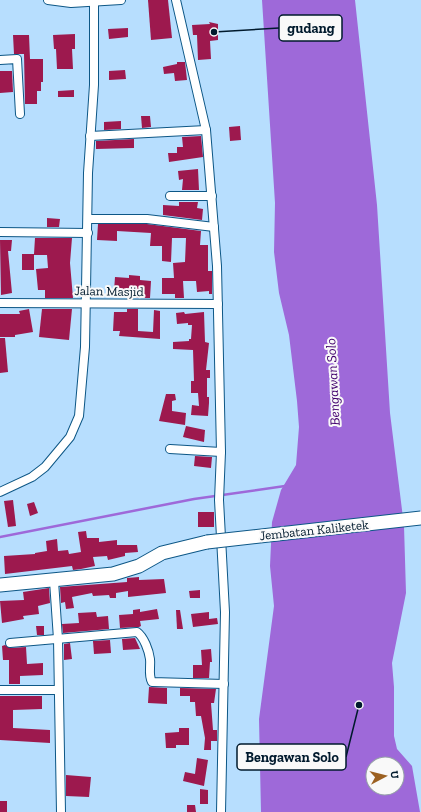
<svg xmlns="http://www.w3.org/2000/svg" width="421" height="812" font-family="'Zilla Slab',serif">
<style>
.water{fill:#9e69d9;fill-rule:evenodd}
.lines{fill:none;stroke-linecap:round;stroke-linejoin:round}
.stream{stroke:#9e69d9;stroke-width:2.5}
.building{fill:#9d194e}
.minor-casing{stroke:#0d5786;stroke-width:10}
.primary-casing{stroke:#0d5786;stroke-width:15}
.minor{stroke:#fff;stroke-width:8}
.primary{stroke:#fff;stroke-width:13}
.primary-bridge-casing{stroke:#0d5786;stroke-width:15;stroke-linecap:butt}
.primary-bridge{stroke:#fff;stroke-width:13}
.labels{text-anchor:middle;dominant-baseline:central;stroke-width:4;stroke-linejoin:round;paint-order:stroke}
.street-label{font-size:13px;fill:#001a2d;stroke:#f9f9f9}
.water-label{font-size:14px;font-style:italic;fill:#41006d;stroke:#f9f9f9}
.leader{fill:none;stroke:#001a2d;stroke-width:1.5}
.callout-dot{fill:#001a2d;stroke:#f9f9f9;stroke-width:1.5}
.callout{fill:#f9f9f9;stroke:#001a2d;stroke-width:1.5}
.callout-label{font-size:14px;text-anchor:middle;font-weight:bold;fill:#001a2d}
</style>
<rect width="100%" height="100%" fill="#b7defe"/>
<path class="water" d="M 262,0 L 355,0 L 377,205 L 390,413 L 404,526 L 406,593 L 392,663 L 394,687 L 394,736 L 397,749 L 412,766 L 420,812 L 261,812 L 259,719 L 274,606 L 270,566 L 272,522 L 281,490 L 296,465 L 299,427 L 297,401 L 289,335 L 279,293 L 274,252 L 275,203 ZM 373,764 L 397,764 L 397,788 L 373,788 Z"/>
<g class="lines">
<polyline class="stream" points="0,537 194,499 285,486"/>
</g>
<g class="building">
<polygon points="148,0 168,0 172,38 151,40"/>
<polygon points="209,22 218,24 218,40 210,41 211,59 198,60 197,35 193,35 192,25 210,24"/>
<polygon points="128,28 128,37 109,39 108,29"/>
<polygon points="75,34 75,49 72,49 73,69 57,69 56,49 54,49 53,35"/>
<polygon points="13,35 29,35 30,59 43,59 43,82 41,82 41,91 37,91 37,104 25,104 24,54 14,54"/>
<polygon points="177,62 185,62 187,80 175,81 174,73 164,74 163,67 177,64"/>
<polygon points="125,70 126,79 109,80 109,71"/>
<polygon points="0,71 12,71 13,92 0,93"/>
<polygon points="74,90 74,97 58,97 58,91"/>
<polygon points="141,116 150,116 151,127 142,128"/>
<polygon points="121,121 121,129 104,130 104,122"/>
<polygon points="240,126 241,140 230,141 229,127"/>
<polygon points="201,136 203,157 169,162 168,153 177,153 177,147 183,147 182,137"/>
<polygon points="134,139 134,148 96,149 96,141"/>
<polygon points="198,169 199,190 182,190 183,179 179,180 178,171"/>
<polygon points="179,202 198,202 197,208 203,209 202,220 163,215 163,205 179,206"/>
<polygon points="47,218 60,219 59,227 47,227"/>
<polygon points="98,224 147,224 201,231 200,245 208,245 208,271 212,271 212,294 209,294 209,291 197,292 196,281 183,281 184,298 175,298 175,294 162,294 162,278 174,278 173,263 185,262 186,238 172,238 171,262 162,261 162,246 150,246 151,233 117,231 117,241 97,240"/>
<polygon points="35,238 72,238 70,263 73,298 45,298 45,290 38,290 36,269 48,268 47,255 34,255 34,270 22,270 22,254 34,254"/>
<polygon points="0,240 12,240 11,251 8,251 12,293 1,295"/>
<polygon points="129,275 140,276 140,280 151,281 150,298 128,298 128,292 114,291 115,277 129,278"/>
<polygon points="29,309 33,332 15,335 15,337 0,337 0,314 20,314 19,311"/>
<polygon points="42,309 72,309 69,340 39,337"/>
<polygon points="127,309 138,309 138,331 153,332 154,310 160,311 160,339 119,336 120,331 113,331 114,312 127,312"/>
<polygon points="184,312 185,314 204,312 205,342 209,343 206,370 210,370 210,378 207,378 207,397 209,397 209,403 208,416 191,415 192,405 199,406 198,393 191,393 191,381 194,381 193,350 173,349 173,342 189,341 189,339 191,339 192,325 188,325 188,323 177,324 176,313"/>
<polygon points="0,338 5,338 8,372 0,373"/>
<polygon points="166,394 175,394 176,400 172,401 172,411 186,413 185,425 159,421"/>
<polygon points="186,426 205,430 204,442 183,437"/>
<polygon points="195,456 212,457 211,468 194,466"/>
<polygon points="13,500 16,526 8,527 4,501"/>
<polygon points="34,502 38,513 30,516 27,504"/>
<rect x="198" y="512" width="16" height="15"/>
<polygon points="86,531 87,538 99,538 99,542 117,540 117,545 137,545 138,552 125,553 125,556 108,560 107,556 93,557 95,566 81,569 73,570 72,566 5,574 4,556 35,554 35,553 47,551 46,541 57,539 58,551 68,550 69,554 81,552 78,532"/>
<polygon points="139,577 139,580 164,579 166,593 128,597 128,591 116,593 116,598 110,598 109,595 93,596 92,593 72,597 74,608 66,609 65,602 61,603 60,587 127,582 127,578"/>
<polygon points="49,588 50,603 38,606 39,614 23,616 24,619 2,623 0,601 24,600 23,592"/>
<polygon points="200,590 200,598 190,598 189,591"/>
<polygon points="140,609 140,612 157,609 159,619 140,621 141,626 139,627 120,628 119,615 133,614 133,610"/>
<polygon points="176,610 180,610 183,629 177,629"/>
<polygon points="96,612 97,617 108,616 109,629 63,633 62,624 79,623 78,613"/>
<polygon points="209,612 209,619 217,618 218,624 193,627 191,614"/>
<polygon points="36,626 44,626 44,635 37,635"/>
<polygon points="135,638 140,649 123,650 122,639"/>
<polygon points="110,640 111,653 94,654 93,641"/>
<polygon points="70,643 72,659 64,660 64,644"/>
<polygon points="5,645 10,648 26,647 27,664 43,663 43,675 20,676 20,684 9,684 9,660 3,660 2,646"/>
<polygon points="211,649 212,662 210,662 209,678 193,678 193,665 202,665 201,650"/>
<polygon points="149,687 167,688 167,704 148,703"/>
<polygon points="180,688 216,689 214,703 211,703 213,730 217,730 217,741 211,741 211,750 204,750 205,738 201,716 196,716 195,702 190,702 190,696 180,696"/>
<polygon points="0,696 42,696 42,709 13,710 13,728 50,730 50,743 0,740"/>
<polygon points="179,728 189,728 189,745 176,745 176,748 166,748 165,733 179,732"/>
<polygon points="197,758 208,760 204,786 183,781 185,772 195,774"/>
<polygon points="66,775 91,777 89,797 66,796"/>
<polygon points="200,789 208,790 208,804 200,804"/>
<rect x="0" y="801" width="7" height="11"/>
<polygon points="187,805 195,805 196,812 187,812"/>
</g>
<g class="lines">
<g class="minor-casing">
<g id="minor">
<polyline points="48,0 71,3 121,0"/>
<polyline points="176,0 206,130 217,266 221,452 219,500 225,612 221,812"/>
<polyline points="0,60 17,59 20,114"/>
<polyline points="90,136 206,130"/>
<polyline points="170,196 212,196"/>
<polyline points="88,219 147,219 214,227"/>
<polyline points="0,232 88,233"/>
<polyline points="0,303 218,304"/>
<polyline points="170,449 221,452"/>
<polyline points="0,492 32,477 45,467 70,437 79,416 85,347 88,173 94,85 94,0"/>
<polyline points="54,581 58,639 61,812"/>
<path d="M 10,643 L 137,632 C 144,637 149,651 150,659 C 151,666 148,675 152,682 L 224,684"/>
<polyline points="0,690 58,690"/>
</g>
</g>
<g class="primary-casing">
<polyline id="primary" points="0,585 113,574 139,566 162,553 207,542"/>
</g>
<use href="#minor" class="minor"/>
<use href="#primary" class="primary"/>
<g class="primary-bridge-casing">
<polyline id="primary-bridge" points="207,542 421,518"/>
</g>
<use href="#primary-bridge" class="primary-bridge"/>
</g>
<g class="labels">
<g class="street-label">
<text transform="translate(109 291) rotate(1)">Jalan Masjid</text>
<text transform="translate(314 530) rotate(-6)">Jembatan Kaliketek</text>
</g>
<g class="water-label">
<text transform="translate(333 382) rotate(-93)">Bengawan Solo</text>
</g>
</g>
<path class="leader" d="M214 32L279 28M359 705L346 757"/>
<g class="callout-dot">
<circle cx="214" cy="32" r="4"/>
<circle cx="359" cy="705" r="4"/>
</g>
<g class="callout">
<rect x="279" y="15" width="63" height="26" rx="4"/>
<rect x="237" y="744" width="109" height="26" rx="4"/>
</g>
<g class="callout-label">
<text x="311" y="33">gudang</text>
<text x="292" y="762">Bengawan Solo</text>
</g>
<g transform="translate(385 776) rotate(83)"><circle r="19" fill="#f9f9f9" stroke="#95a0a7"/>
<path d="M0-3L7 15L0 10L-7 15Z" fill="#9c6122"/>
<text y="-6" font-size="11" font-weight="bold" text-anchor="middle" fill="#001a2d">U</text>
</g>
</svg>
